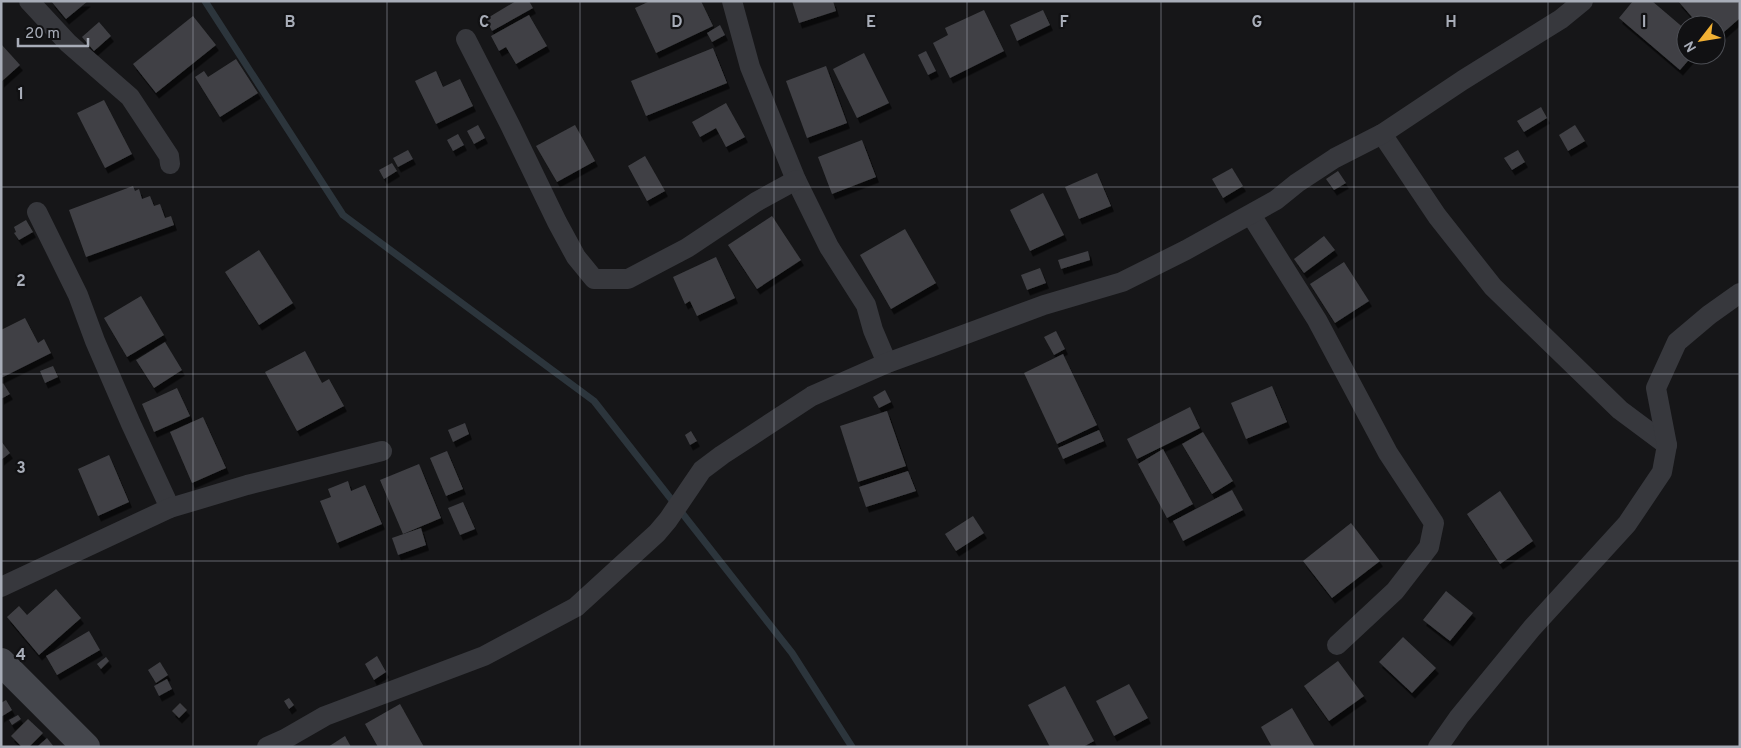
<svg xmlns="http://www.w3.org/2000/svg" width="1741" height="748" font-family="Overpass,sans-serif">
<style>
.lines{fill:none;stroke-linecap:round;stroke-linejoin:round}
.stream{stroke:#2c353c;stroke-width:7}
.building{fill:#404145;filter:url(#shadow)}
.street{stroke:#37383d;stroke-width:20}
.secondary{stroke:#45474d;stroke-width:28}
.grid{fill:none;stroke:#a8adb8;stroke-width:1;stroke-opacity:0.55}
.grid-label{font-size:16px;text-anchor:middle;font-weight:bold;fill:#a8adb8;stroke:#111113;stroke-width:4.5;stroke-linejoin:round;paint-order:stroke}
</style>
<defs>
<filter id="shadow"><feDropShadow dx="3" dy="5.5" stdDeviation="0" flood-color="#0009"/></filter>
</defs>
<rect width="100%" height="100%" fill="#161618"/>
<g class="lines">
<polyline class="stream" points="205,1 343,215 594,401 792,653 852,747"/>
</g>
<g class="building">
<polygon points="51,1 88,1 66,19"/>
<polygon points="516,1 529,1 533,8 492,31 486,19"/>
<polygon points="650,1 701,1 713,26 656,53 635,8"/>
<polygon points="792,1 833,1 836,11 799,23"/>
<polygon points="1633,1 1652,1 1686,30 1686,55 1693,55 1680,70 1619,18"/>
<polygon points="1678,1 1737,1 1740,4 1740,18 1716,39 1716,25 1699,25"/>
<polygon points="984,10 1004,51 950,78 933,43 948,35 945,28"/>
<polygon points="1043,10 1050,25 1017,41 1010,25"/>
<polygon points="529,15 547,46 516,64 506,47 499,51 491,36"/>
<polygon points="193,16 216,45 156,93 133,64"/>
<polygon points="99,22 111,36 94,51 82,37"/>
<polygon points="720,25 725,35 712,42 707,33"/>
<polygon points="1,44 20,65 1,82"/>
<polygon points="713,48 727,83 646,116 631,81"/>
<polygon points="926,51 936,71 928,75 918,55"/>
<polygon points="864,53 889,103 857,118 833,69"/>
<polygon points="236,59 258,93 220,117 195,77 204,71 208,77"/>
<polygon points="826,66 847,123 807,138 786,81"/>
<polygon points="436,71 443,87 460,79 473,106 436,124 415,81"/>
<polygon points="104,100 132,154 105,168 77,113"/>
<polygon points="726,103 745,137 726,147 716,128 700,137 692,122"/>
<polygon points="1541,107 1547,118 1524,132 1517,121"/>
<polygon points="478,125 485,138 474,144 467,131"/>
<polygon points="575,125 595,161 557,182 536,146"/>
<polygon points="1575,125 1585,141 1568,151 1559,135"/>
<polygon points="458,134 464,145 453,151 447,140"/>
<polygon points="862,140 876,177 832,194 818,157"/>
<polygon points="408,150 413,159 398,167 393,158"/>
<polygon points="1518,150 1525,162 1512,170 1504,158"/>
<polygon points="645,156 665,191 647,201 628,166"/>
<polygon points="392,163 397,171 384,179 379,170"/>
<polygon points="1232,168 1243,186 1223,198 1212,179"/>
<polygon points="1338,171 1346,183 1334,190 1326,179"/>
<polygon points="1097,173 1111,206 1079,219 1065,187"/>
<polygon points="133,186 135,191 139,189 142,199 150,196 154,206 160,204 165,218 171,216 174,225 86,257 69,210"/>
<polygon points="1043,193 1064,235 1030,251 1010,210"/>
<polygon points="772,216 801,260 757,289 728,245"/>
<polygon points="26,220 33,232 19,240 14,233 16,232 14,227"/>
<polygon points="905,229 936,283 891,309 860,255"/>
<polygon points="1324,236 1335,250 1304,273 1294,259"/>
<polygon points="259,250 293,303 259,325 225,272"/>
<polygon points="1088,251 1090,260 1061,269 1058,260"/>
<polygon points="716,257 735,298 697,316 690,301 685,304 673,277"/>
<polygon points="1344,262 1369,301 1335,323 1310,284"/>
<polygon points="1040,268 1046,283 1027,290 1021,275"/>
<polygon points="141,296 164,335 127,357 104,318"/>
<polygon points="25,318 38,343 44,339 51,353 1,378 1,330"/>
<polygon points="1056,331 1065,349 1054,355 1044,337"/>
<polygon points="165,342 182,370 154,388 136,360"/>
<polygon points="305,351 322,383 329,379 344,406 297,431 265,372"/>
<polygon points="1063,354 1097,425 1057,444 1024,373"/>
<polygon points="53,366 58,377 45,383 40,371"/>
<polygon points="3,383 10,394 1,399 1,385"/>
<polygon points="1272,386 1287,422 1246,439 1231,403"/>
<polygon points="177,388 190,416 154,432 142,404"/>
<polygon points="885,390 891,402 879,408 873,397"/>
<polygon points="1190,407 1200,428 1137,459 1127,439"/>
<polygon points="887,411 906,466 858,482 840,426"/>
<polygon points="203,417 226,468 192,483 170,432"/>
<polygon points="465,423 469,434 453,442 448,430"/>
<polygon points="1099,430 1104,441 1063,459 1058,448"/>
<polygon points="691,431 697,441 690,445 685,435"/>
<polygon points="1203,432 1233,481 1212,494 1182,444"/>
<polygon points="1,441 10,453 1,460"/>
<polygon points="1163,449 1193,504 1167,518 1138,464"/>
<polygon points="447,451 463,489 446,496 430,458"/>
<polygon points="109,455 129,502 98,516 78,469"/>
<polygon points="419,464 441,518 403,534 380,480"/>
<polygon points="908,471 916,491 866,507 859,487"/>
<polygon points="348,481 351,491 365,485 382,524 337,543 320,501 331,497 328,489"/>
<polygon points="1232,490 1243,510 1183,541 1173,521"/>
<polygon points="1500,491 1533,541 1500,564 1467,514"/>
<polygon points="463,502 475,529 460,535 448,508"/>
<polygon points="973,516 984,533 956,551 945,534"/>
<polygon points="1351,523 1380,561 1332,598 1303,561"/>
<polygon points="421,528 426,545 398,555 392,538"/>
<polygon points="56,589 81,618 39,655 7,617 19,606 27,615"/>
<polygon points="1446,591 1473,613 1450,641 1423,620"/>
<polygon points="89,631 100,650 57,675 46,656"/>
<polygon points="1403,637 1436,668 1412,693 1379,662"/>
<polygon points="377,656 386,672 374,680 365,664"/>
<polygon points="106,657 109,661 101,669 97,664"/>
<polygon points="1338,661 1364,696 1329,721 1304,686"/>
<polygon points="160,662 168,675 156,683 148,670"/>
<polygon points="167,679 172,689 159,696 154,686"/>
<polygon points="1129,684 1148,718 1114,736 1096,701"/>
<polygon points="1065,686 1094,741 1083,747 1050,747 1028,705"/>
<polygon points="289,698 294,705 289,709 284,701"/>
<polygon points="6,700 12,710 1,717 1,703"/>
<polygon points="180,703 187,710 179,718 172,711"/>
<polygon points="400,704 424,747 378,747 365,724"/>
<polygon points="1292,708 1315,747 1272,747 1261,727"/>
<polygon points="18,715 21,719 12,725 9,720"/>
<polygon points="28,719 43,733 29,747 22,747 11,736"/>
<polygon points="345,736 351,747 328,747"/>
<polygon points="47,738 54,747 37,747"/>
</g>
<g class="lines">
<g class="street">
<polyline points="29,1 68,43 130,97 169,156 170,164"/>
<polyline points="732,1 750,67 796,180 829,247 866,305 873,330 887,363"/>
<polyline points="466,39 510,125 557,222 576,257 594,279 628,279 687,248 756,202 796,180"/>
<polyline points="1382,134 1437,216 1493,287 1620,410 1667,445"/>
<polyline points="37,212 78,295 95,341 131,424 170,508"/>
<polyline points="1251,215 1317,320 1388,453 1434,523 1429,547 1395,591 1337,645"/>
<polyline points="1,587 170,508 247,485 382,451"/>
<polyline points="267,747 285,739 325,716 484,656 576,607 657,533 668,520 702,470 722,455 812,396 887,363 931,347 1044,305 1122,282 1186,250 1276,200 1297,183 1335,158 1382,134 1463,80 1561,19 1583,1"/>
<polyline points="1438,747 1459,717 1532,628 1627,524 1662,472 1667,445 1656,388 1677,342 1709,315 1740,293"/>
</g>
<polyline class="secondary" points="1,662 86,747"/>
</g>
<path class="grid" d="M 193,1 L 193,747M 387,1 L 387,747M 580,1 L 580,747M 774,1 L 774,747M 967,1 L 967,747M 1161,1 L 1161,747M 1354,1 L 1354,747M 1548,1 L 1548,747M 1,187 L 1740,187M 1,374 L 1740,374M 1,561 L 1740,561"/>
<g class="grid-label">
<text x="290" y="27">B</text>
<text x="484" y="27">C</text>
<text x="677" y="27">D</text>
<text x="871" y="27">E</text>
<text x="1064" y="27">F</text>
<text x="1257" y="27">G</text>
<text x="1451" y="27">H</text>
<text x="1644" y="27">I</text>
<text x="21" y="99">1</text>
<text x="21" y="286">2</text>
<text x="21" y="473">3</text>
<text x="21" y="660">4</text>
</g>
<rect width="1741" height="748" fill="none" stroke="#a8adb8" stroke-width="5"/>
<g transform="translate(1701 40) rotate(239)"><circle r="24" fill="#111113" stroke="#4d4f55"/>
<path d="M0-4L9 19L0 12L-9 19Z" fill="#f2b134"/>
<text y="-8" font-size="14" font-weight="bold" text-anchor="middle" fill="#a8adb8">N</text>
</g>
<path d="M18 38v8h70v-8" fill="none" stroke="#a8adb8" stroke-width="2.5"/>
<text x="25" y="38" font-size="15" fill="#a8adb8" stroke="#111113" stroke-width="4" paint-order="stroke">20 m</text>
</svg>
